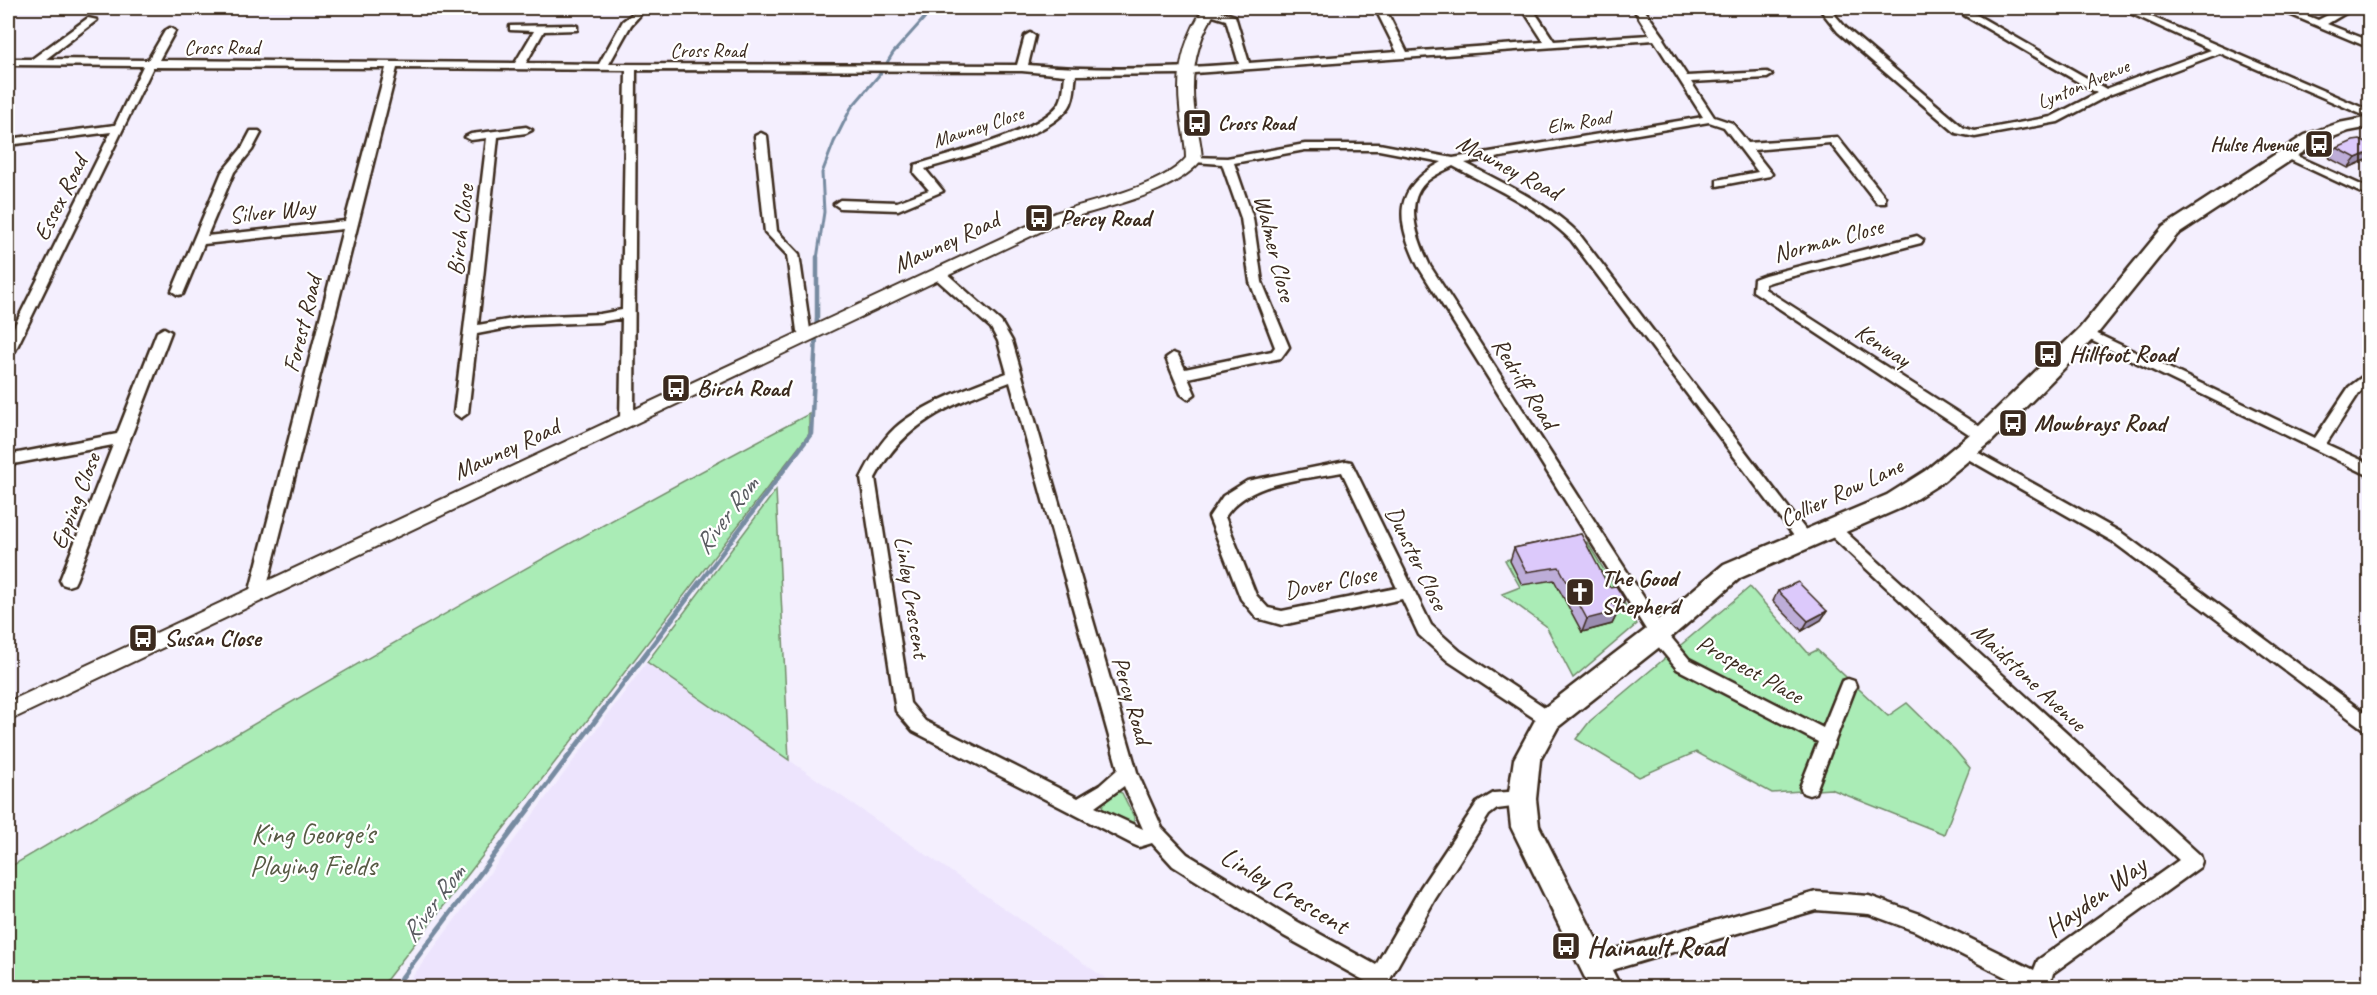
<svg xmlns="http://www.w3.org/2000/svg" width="2377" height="995" font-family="Caveat,sans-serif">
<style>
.built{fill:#ede4fd}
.green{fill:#aaecb6;stroke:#728b6a;stroke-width:1.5}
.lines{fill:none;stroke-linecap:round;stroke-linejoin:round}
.stream-far2{stroke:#778ba1;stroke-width:3}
.stream-far1{stroke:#778ba1;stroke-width:4.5}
.stream{stroke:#778ba1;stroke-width:5}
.minor-casing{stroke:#3b2a1e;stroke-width:5}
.tertiary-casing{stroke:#3b2a1e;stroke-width:4}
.secondary-casing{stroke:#3b2a1e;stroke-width:5}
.minor{fill:#fff;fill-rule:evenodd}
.tertiary{fill:#fff;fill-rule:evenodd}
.secondary{fill:#fff;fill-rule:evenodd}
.wall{fill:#bdadd8;stroke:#3b2a1e;stroke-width:1.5}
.shaded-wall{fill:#9a8db0;stroke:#3b2a1e;stroke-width:1.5}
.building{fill:#dcc9fb;stroke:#3b2a1e;stroke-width:1.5}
.labels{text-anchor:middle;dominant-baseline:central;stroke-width:4.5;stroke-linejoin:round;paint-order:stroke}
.far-street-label{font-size:20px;fill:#3b2a1e;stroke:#fff}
.far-poi-label{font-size:20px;font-weight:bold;fill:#3b2a1e;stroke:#fff;text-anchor:start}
.street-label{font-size:24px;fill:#3b2a1e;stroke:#fff}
.poi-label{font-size:24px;font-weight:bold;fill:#3b2a1e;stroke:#fff;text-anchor:start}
.water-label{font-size:26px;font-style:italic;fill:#595b60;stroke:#fff}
.near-park-label{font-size:28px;fill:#575a44;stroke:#fff}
.near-street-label{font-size:28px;fill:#3b2a1e;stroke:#fff}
.near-poi-label{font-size:28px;font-weight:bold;fill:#3b2a1e;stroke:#fff;text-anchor:start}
</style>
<rect width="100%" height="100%" fill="#f4effe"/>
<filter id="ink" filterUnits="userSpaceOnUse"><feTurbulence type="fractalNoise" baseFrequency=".0167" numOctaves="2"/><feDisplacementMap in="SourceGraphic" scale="12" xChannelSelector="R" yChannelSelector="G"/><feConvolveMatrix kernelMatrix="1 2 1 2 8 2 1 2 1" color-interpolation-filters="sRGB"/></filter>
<g filter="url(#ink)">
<polygon class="built" points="647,662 1118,987 404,988"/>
<g class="green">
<path d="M 809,414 L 809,434 L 381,987 L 8,987 L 8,868 C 272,713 537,557 809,414 Z"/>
<polygon points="776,490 789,760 647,662"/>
<polygon points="1587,542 1637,624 1573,678 1546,626 1502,594 1520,587 1505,560"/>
<polygon points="1750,587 1809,654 1817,650 1888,716 1907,703 1955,750 1970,768 1944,834 1831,789 1772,793 1696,752 1639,777 1576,739 1590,721"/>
<polygon points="1119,792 1122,793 1134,817 1134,825 1102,810 1103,803"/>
</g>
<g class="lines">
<polyline class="stream-far2" points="817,259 824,212 822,173 834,142 851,108 880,74 893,53 928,14 929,11 926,8"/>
<polyline class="stream-far1" points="698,585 811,434 817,317 817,257"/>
<polyline class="stream" points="394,988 699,583"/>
<g class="minor-casing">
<g id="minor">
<path d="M 1208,8 L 1235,16 L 1249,63 L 1397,52 L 1375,8 L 1385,8 L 1407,52 L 1544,42 L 1522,8 L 1532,8 L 1554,41 L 1650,35 L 1633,8 L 1643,8 L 1664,37 L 1663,39 L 1687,76 L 1767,72 L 1772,75 L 1767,78 L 1691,82 L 1714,117 L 1732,123 L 1748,143 L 1837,137 L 1885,197 L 1885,203 L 1877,203 L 1830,143 L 1753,150 L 1772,174 L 1770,176 L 1717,186 L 1717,180 L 1758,172 L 1724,127 L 1709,122 L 1465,163 C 1504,184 1547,202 1579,234 L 1810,536 L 1813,540 L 1810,544 L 1800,544 L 1571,240 C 1538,207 1493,188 1453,166 C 1444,171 1433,175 1425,183 C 1403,205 1419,242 1430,266 L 1664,629 L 1689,659 L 1823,728 L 1842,681 L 1848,679 L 1854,681 L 1856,686 L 1815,793 L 1809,795 L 1803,793 L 1800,787 L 1818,742 L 1677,669 L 1652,639 L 1418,266 C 1396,220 1392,189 1442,162 L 1379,150 L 1305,150 L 1234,163 L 1253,218 L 1262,282 L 1289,347 L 1281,358 L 1188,378 L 1195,394 L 1188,399 L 1181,394 L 1166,358 L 1173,353 L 1178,355 L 1185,369 L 1272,351 L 1275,347 L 1250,282 L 1241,218 L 1222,164 L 1194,162 L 1188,159 L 1190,157 L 1227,158 L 1305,144 L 1379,144 L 1453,158 L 1703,117 L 1654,40 L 1180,74 L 1076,75 C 1074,85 1075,98 1069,107 C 1046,139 963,157 925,169 L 943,191 L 898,210 L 840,208 L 834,204 L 840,200 L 897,202 L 929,190 L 914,173 L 915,165 C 947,155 1045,131 1060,102 C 1064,94 1064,83 1065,75 L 1022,71 L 636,70 L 634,420 L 627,425 L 620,420 L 622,318 L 600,322 L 524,325 L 477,334 L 468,413 L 461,418 L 454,413 L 487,138 L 471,140 L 465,137 L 471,134 L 526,127 L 532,130 L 526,133 L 498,137 L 478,325 L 524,317 L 600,314 L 622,310 L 626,70 L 397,68 L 265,594 L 263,599 L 257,600 L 251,599 L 249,594 L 343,229 L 204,244 L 183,294 L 178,295 L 172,291 L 222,172 L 242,148 L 251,131 L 259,131 L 261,133 L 252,150 L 234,172 L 207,236 L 345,221 L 386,68 L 153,67 L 15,351 L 8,355 L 8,339 L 111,132 L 8,145 L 8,139 L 115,125 L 143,66 L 8,65 L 8,59 L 32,59 L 88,18 L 97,20 L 46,59 L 148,60 L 165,31 L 170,28 L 175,31 L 159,60 L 515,63 L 534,31 L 510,30 L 510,26 L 573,25 L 577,26 L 577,30 L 544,31 L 526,63 L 599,64 L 623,21 L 635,12 L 640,15 L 631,25 L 609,64 L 1017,65 L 1025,36 L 1030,33 L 1035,36 L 1028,65 C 1098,71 1169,69 1239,64 L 1226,20 L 1204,13 L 1204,9 Z"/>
<polygon points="1819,8 1829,8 1846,28 1964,128 1975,131 2051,117 2097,93 1964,15 1963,13 1968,10 2106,89 2211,50 2119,8 2131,8 2370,111 2370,118 2220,53 2109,95 2058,122 1975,137 1956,133 1838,32"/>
<polygon points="2275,8 2288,8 2318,20 2342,8 2354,8 2327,24 2370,41 2370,48"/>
<polygon points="761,133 767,136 777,231 799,254 810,330 815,335 808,339 803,338 797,331 787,255 765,232 755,136"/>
<polygon points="2286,151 2370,189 2370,197 2282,156 2282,152"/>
<polygon points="1917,236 1923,240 1921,243 1774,281 1765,284 1765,289 1988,432 1990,436 1988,440 1978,440 1753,291 1754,279 1765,275"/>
<path d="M 939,270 L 944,271 L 1001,322 L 1012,341 L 1137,772 L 1162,828 L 1187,854 L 1298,922 L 1376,965 L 1421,887 L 1477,803 L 1494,793 L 1522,791 L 1528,793 L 1531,799 L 1528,805 L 1497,809 L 1489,815 L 1435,899 L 1385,988 L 1364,988 L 1367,982 L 1284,936 L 1173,866 L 1152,843 L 1139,847 L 1132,844 L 913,731 L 896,711 L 861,478 C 870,460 880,442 895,428 C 919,406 975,384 1007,373 L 998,341 L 991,328 L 934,277 L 933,274 ZM 1010,382 L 1118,769 L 1100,785 L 1078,798 L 925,721 L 910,703 L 875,478 C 904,421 953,404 1010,382 ZM 1124,786 L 1143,829 L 1095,807 Z"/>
<polygon points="164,328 171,332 76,580 74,584 68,586 62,584 60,580 113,445 8,465 8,455 117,434 157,332"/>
<polygon points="2087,329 2315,438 2349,387 2370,371 2370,384 2359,393 2326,444 2370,464 2370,476 2082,336 2080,333 2082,330"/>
<polygon points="1966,446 2122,533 2370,717 2370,734 2112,541 1961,455 1959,451 1961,447"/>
<path d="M 1346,461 L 1351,462 L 1353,466 L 1431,625 L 1460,651 L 1555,714 L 1558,719 L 1555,724 L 1549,726 L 1543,724 L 1448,661 L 1419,635 L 1402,599 L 1282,625 L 1257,618 L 1241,599 L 1209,517 L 1223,496 L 1247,481 ZM 1342,472 L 1397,588 L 1282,611 L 1268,608 L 1256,595 L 1225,517 C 1248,481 1302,480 1342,472 Z"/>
<polygon points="1833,523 1838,525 2200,855 2202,861 2200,867 2053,973 2049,988 2027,988 1915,931 1869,914 1816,910 1595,975 1588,972 1585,965 1588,958 1595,955 1816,892 1869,896 1920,914 2034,970 2038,960 2179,860 1828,533 1825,529 1828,525"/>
</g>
</g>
<g class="tertiary-casing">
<path id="tertiary" d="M 1204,8 L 1218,8 C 1197,38 1190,71 1194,107 C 1196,125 1201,142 1202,159 C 1177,193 1106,207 1067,219 L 8,721 L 8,702 L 1055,213 C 1091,201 1164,186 1186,158 C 1186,141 1181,124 1180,107 C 1176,70 1184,38 1204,8 Z"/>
</g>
<g class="secondary-casing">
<polygon id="secondary" points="2370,117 2370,127 2349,131 2317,143 2177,235 2094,338 1991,442 1941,483 1903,507 1740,578 1667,641 1558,727 1540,760 1536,799 1539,826 1621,988 1590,988 1511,827 1508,799 1514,759 1540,711 1649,627 1724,564 1887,495 1925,471 1975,430 2080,328 2163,227 2305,135 2339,123"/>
</g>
<use href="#minor" class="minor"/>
<use href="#tertiary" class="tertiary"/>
<use href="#secondary" class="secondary"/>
</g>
<g class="wall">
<polygon points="2370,145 2370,158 2368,159 2348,168 2329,158 2337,148"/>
<polygon points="1581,534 1619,613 1617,614 1612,624 1582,632 1554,580 1522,585 1510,561 1514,548"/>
<polygon points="1778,591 1827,611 1821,620 1802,631 1773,601"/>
</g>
<g class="shaded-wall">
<polygon points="2370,152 2370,158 2368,159 2348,168 2356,158"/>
<polygon points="1625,600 1619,613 1617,614 1612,624 1582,632 1587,619 1612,603"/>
<polygon points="1827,611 1821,620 1802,631 1808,621"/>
</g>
<g class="building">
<polygon points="2360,140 2370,145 2370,152 2356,158 2337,148 2353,141"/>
<polygon points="1581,534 1609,587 1616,586 1625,600 1612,603 1618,611 1587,619 1559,567 1526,572 1514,548"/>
<polygon points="1798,582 1827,611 1808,621 1778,591"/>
<polygon points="1579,982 1581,987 1564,987"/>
</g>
</g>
<defs>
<g id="bus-square" transform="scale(1.5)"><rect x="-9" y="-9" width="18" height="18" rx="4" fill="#3b2a1e" stroke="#fff"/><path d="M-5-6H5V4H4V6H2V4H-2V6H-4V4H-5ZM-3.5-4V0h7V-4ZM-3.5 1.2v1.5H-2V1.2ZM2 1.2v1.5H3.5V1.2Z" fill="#fff"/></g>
<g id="church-square" transform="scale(1.5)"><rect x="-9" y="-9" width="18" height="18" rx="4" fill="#3b2a1e" stroke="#fff"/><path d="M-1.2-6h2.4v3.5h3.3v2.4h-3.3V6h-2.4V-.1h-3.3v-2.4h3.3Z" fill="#fff"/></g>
</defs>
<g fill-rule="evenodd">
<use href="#bus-square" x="1197" y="123"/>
<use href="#bus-square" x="2319" y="144"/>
<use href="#bus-square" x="1039" y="218"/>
<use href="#bus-square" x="2048" y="354"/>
<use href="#bus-square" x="676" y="388"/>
<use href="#bus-square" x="2013" y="423"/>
<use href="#church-square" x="1580" y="592"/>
<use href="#bus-square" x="143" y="638"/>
<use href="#bus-square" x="1566" y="946"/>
</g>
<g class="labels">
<g class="far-street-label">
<text x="222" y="47">Cross Road</text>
<text x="708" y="50">Cross Road</text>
<text transform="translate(2083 84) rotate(-23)">Lynton Avenue</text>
<text transform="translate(1579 122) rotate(-9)">Elm Road</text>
<text transform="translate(978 127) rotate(-18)">Mawney Close</text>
</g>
<g class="far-poi-label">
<text x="1218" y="123">Cross Road</text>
<text x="2298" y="144" text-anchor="end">Hulse Avenue</text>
</g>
<g class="street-label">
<text transform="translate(1509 167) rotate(28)">Mawney Road</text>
<text transform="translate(60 198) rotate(-63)">Essex Road</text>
<text transform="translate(272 211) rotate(-6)">Silver Way</text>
<text transform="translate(460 230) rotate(-83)">Birch Close</text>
<text transform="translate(1828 240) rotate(-15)">Norman Close</text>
<text transform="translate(946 242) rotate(-25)">Mawney Road</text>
<text transform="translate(1275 248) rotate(76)">Walmer Close</text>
<text transform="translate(302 324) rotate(-76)">Forest Road</text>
<text transform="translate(1883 345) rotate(33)">Kenway</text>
<text transform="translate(1525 383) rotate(58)">Redriff Road</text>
<text transform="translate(506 449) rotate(-25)">Mawney Road</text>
<text transform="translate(1841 492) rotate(-25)">Collier Row Lane</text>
<text transform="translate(75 501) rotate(-69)">Epping Close</text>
<text transform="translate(1417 558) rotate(64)">Dunster Close</text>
<text transform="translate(1330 582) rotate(-11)">Dover Close</text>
<text transform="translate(912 597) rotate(81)">Linley Crescent</text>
<text transform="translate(1750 669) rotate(29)">Prospect Place</text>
<text transform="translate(2029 677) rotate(43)">Maidstone Avenue</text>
<text transform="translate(1132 700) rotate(74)">Percy Road</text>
</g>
<g class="poi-label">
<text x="1060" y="218">Percy Road</text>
<text x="2069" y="354">Hillfoot Road</text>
<text x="697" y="388">Birch Road</text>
<text x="2034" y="423">Mowbrays Road</text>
<text x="1601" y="578">The Good<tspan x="1601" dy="28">Shepherd</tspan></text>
<text x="164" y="638">Susan Close</text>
</g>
<g class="water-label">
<text transform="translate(726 515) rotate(-53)">River Rom</text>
<text transform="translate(433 903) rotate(-53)">River Rom</text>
</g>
<g class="near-park-label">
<text x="313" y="833">King George's<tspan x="313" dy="32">Playing Fields</tspan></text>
</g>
<g class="near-street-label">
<text transform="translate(1285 890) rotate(31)">Linley Crescent</text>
<text transform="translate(2095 896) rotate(-36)">Hayden Way</text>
</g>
<g class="near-poi-label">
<text x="1587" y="946">Hainault Road</text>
</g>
</g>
<rect width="2377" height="995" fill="none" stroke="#fff" stroke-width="30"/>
<rect x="15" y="15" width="2347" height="965" fill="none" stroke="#3b2a1e" stroke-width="2" filter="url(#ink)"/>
</svg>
